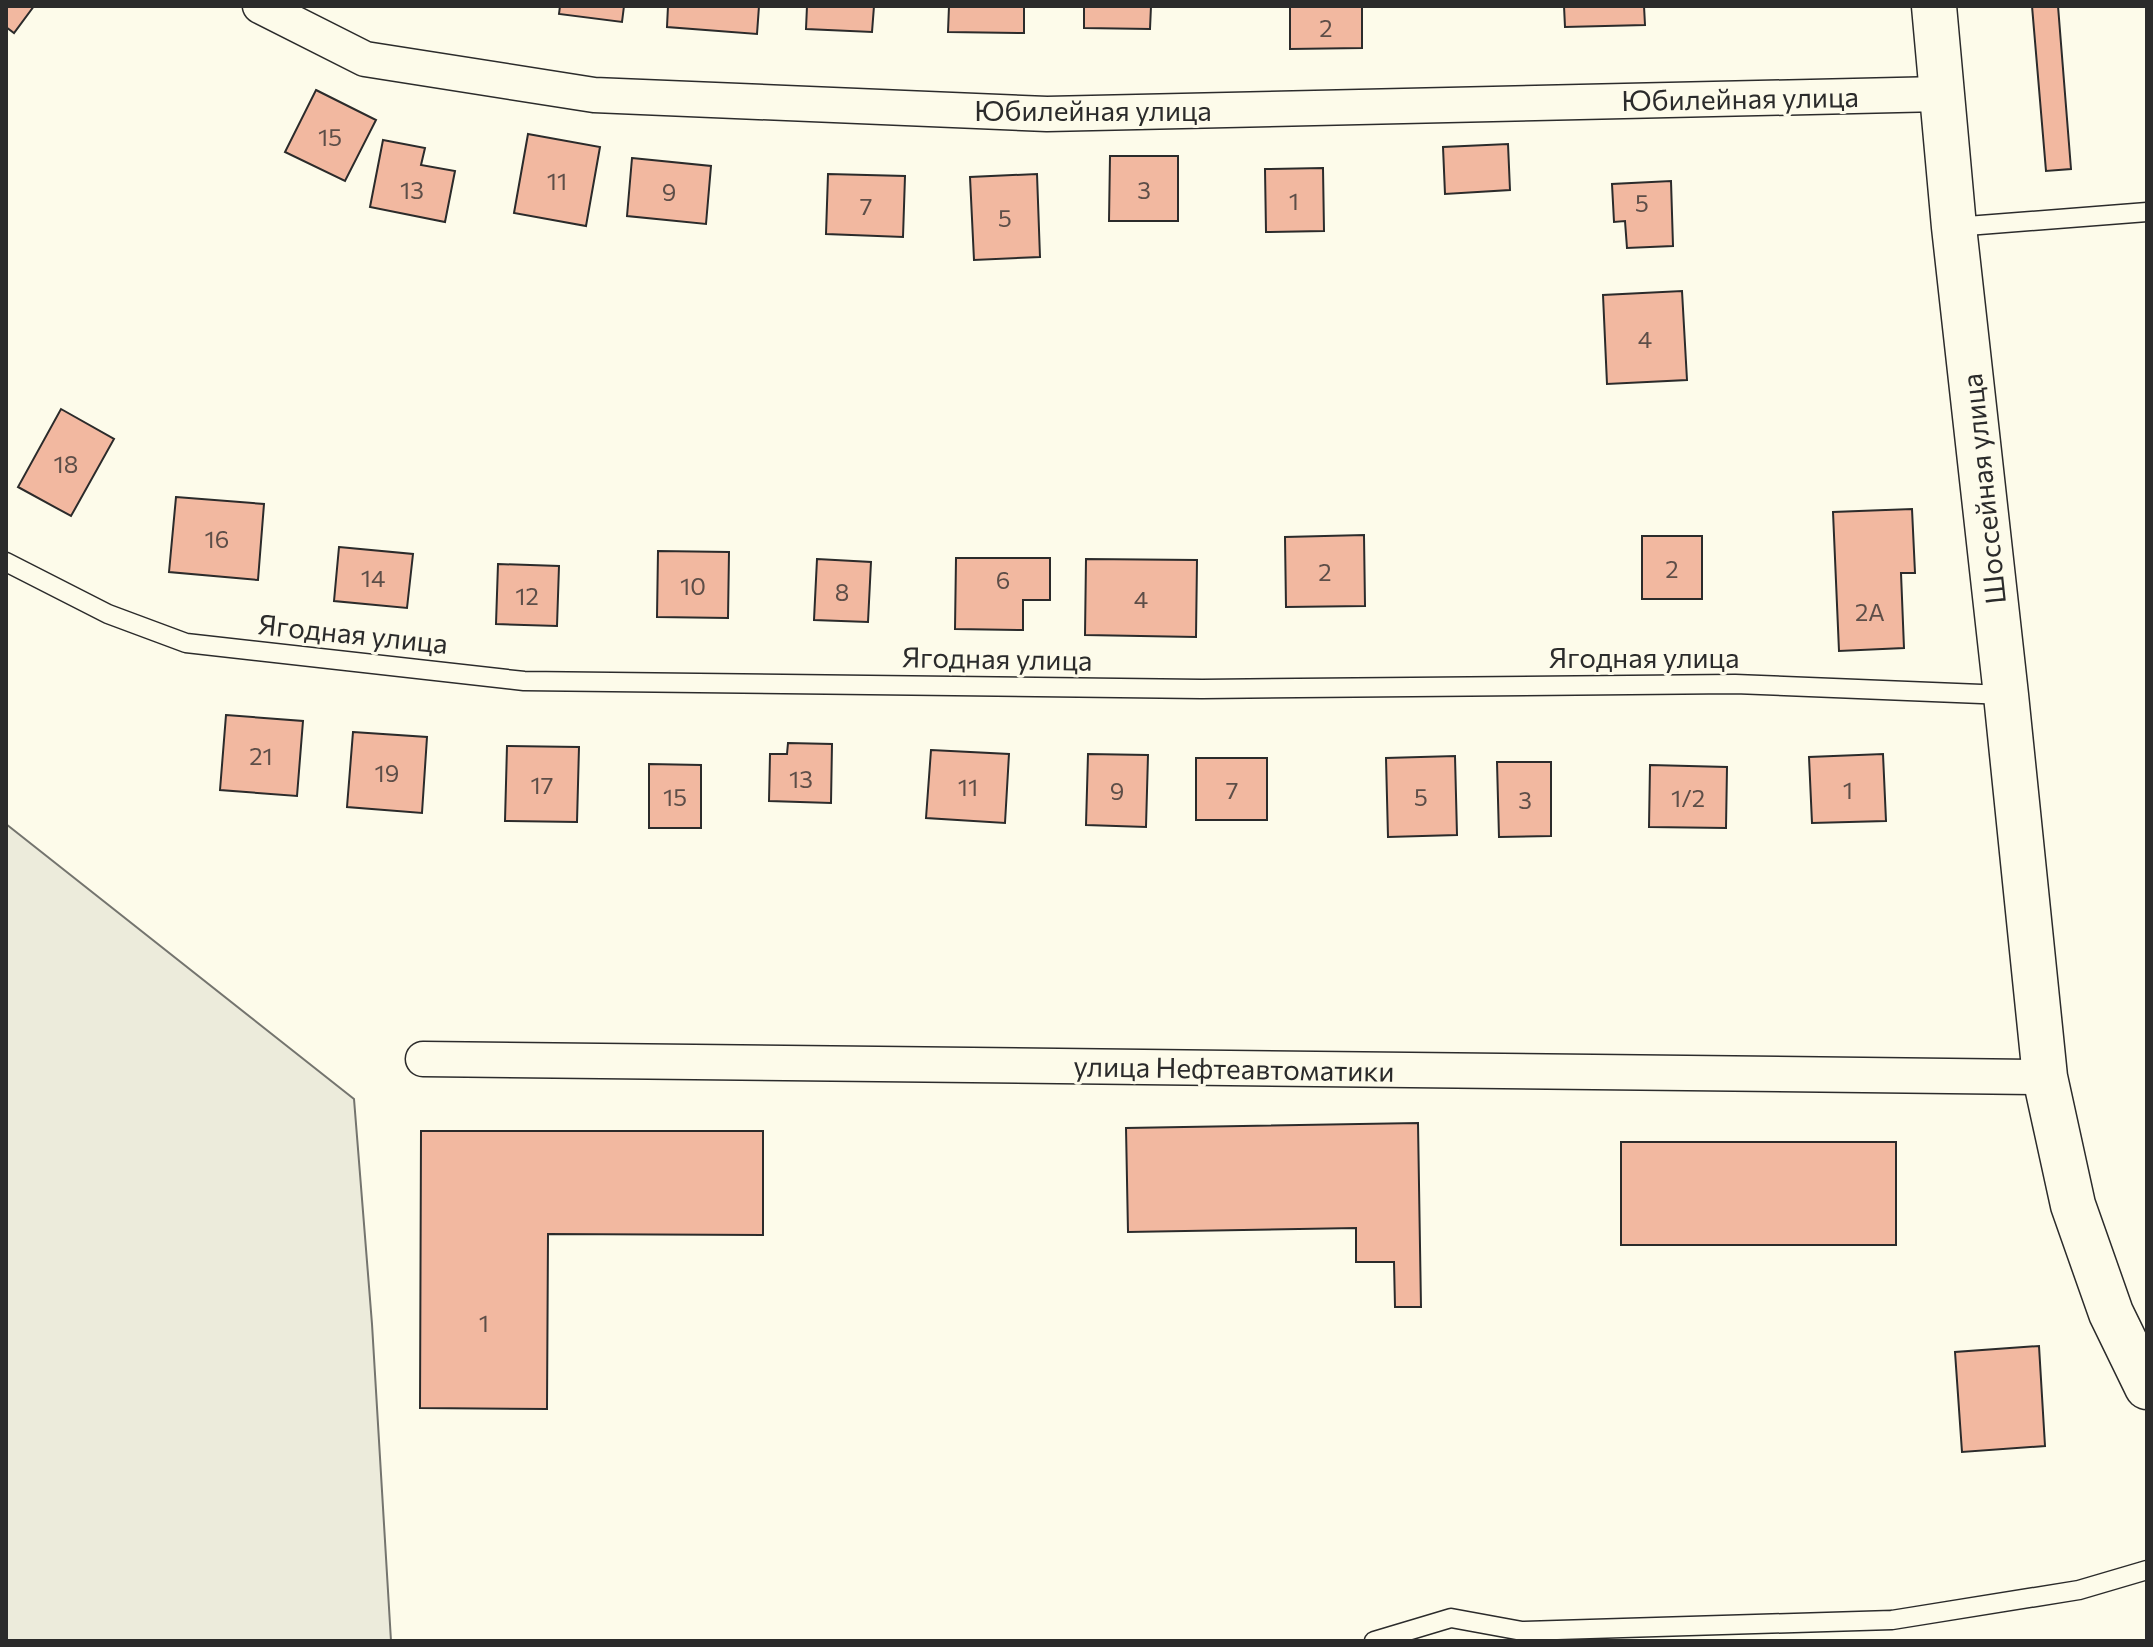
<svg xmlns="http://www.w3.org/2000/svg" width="2153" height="1647" font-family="Commissioner,sans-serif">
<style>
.green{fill:#ecebdb;stroke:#74746e;stroke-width:2}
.building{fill:#f2b8a0;stroke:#2b2b2b;stroke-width:2}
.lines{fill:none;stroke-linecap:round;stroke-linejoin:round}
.service-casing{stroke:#2b2b2b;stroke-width:21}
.minor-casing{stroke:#2b2b2b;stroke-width:37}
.tertiary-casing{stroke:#2b2b2b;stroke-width:47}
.service{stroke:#fdfbea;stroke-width:18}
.minor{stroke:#fdfbea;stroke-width:34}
.tertiary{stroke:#fdfbea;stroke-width:44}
.labels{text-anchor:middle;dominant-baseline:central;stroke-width:6;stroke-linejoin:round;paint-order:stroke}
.number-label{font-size:24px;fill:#5d4e48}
.street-label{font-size:28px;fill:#2b2b2b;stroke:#fdfbea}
</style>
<rect width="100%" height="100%" fill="#fdfbea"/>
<polygon class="green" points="6,824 354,1099 372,1324 391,1641 6,1641"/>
<g class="building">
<polygon points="6,6 34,6 14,33 6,27"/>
<polygon points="560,6 624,6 622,22 559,14"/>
<polygon points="668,6 759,6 757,34 667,27"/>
<polygon points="807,6 874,6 872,32 806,29"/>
<polygon points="949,6 1024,6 1024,33 948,32"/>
<polygon points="1084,6 1151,6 1150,29 1084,28"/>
<polygon points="1290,6 1362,6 1362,48 1290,49"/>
<polygon points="1564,6 1644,6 1645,25 1565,27"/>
<polygon points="2032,6 2058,6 2071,169 2046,171"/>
<polygon points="316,90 376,120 345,181 285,152"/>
<polygon points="528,134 600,147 586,226 514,213"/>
<polygon points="383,140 425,148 421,165 455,171 445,222 370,207"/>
<polygon points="1508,144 1510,190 1445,194 1443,147"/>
<polygon points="1110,156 1178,156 1178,221 1109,221"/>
<polygon points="632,158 711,166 706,224 627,216"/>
<polygon points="1323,168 1324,231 1266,232 1265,169"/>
<polygon points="828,174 905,176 903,237 826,234"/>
<polygon points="1037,174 1040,257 974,260 970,177"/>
<polygon points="1671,181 1673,246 1627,248 1625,221 1614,222 1612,184"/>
<polygon points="1682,291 1687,380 1607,384 1603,295"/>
<polygon points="61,409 114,439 71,516 18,487"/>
<polygon points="176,497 264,504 258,580 169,572"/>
<polygon points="1912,509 1915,573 1901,573 1904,648 1839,651 1833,512"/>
<polygon points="1364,535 1365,606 1286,607 1285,537"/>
<rect x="1642" y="536" width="60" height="63"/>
<polygon points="339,547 413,554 407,608 334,601"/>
<polygon points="658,551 729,552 728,618 657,617"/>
<polygon points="956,558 1050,558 1050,600 1023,600 1023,630 955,629"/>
<polygon points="817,559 871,562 868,622 814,620"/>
<polygon points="1086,559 1197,560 1196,637 1085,635"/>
<polygon points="498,564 559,566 557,626 496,624"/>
<polygon points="226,715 303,721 297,796 220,790"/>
<polygon points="353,732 427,737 422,813 347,807"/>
<polygon points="788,743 832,744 831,803 769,801 770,754 787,754"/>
<polygon points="507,746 579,747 577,822 505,821"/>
<polygon points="931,750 1009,754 1005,823 926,818"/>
<polygon points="1088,754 1148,755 1146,827 1086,825"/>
<polygon points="1883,754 1886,821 1812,823 1809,757"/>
<polygon points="1455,756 1457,835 1388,837 1386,758"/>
<rect x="1196" y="758" width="71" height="62"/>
<polygon points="1497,762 1551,762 1551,836 1499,837"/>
<polygon points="649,764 701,765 701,828 649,828"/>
<polygon points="1650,765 1727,767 1726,828 1649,827"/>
<polygon points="1418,1123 1421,1307 1395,1307 1394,1262 1356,1262 1356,1228 1128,1232 1126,1128"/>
<polygon points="421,1131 763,1131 763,1235 548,1234 547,1409 420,1408"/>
<rect x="1621" y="1142" width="275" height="103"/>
<polygon points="2039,1346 2045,1446 1962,1452 1955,1352"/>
</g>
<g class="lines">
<g class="service-casing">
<g id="service">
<polyline points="1954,227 2147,212"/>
<polyline points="6,562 108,614 186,643 524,681 1202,689 1735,684 2006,695"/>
<polyline points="1374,1641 1451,1618 1522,1631 1892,1620 2079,1590 2147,1570"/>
</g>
</g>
<g class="minor-casing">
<g id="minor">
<polyline points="260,6 365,59 594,95 1047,114 1941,94"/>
<polyline points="423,1059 2045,1077"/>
</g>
</g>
<g class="tertiary-casing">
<polyline id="tertiary" points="1934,6 1954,227 2006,695 2045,1077 2073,1205 2111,1313 2147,1387"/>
</g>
<use href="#service" class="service"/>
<use href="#minor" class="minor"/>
<use href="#tertiary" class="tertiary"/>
</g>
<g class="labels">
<g class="number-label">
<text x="1326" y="27">2</text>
<text x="330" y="136">15</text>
<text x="557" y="180">11</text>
<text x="412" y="189">13</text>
<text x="1144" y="189">3</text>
<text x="669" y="191">9</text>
<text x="1294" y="200">1</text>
<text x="1642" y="202">5</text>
<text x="866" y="205">7</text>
<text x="1005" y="217">5</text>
<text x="1645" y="338">4</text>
<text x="66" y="463">18</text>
<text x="217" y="538">16</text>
<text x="1672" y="568">2</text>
<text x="1325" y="571">2</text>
<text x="373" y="577">14</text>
<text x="1003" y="579">6</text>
<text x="693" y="585">10</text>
<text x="842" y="591">8</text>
<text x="527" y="595">12</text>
<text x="1141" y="598">4</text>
<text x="1870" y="611">2А</text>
<text x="261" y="755">21</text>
<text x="387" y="772">19</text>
<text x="801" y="778">13</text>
<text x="542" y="784">17</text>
<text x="968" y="786">11</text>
<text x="1232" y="789">7</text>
<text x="1848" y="789">1</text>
<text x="1117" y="790">9</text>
<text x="675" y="796">15</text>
<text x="1421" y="796">5</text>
<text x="1688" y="797">1/2</text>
<text x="1525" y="799">3</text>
<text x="484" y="1322">1</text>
</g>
<g class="street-label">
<text transform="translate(1740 98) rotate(-1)">Юбилейная улица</text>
<text x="1093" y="110">Юбилейная улица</text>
<text transform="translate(1983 489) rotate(-96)">Шоссейная улица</text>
<text transform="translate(353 633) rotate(6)">Ягодная улица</text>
<text x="1644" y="657">Ягодная улица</text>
<text transform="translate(997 658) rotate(1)">Ягодная улица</text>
<text transform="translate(1234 1068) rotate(1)">улица Нефтеавтоматики</text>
</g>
</g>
<rect width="2153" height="1647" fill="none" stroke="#2b2b2b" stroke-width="16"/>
</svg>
